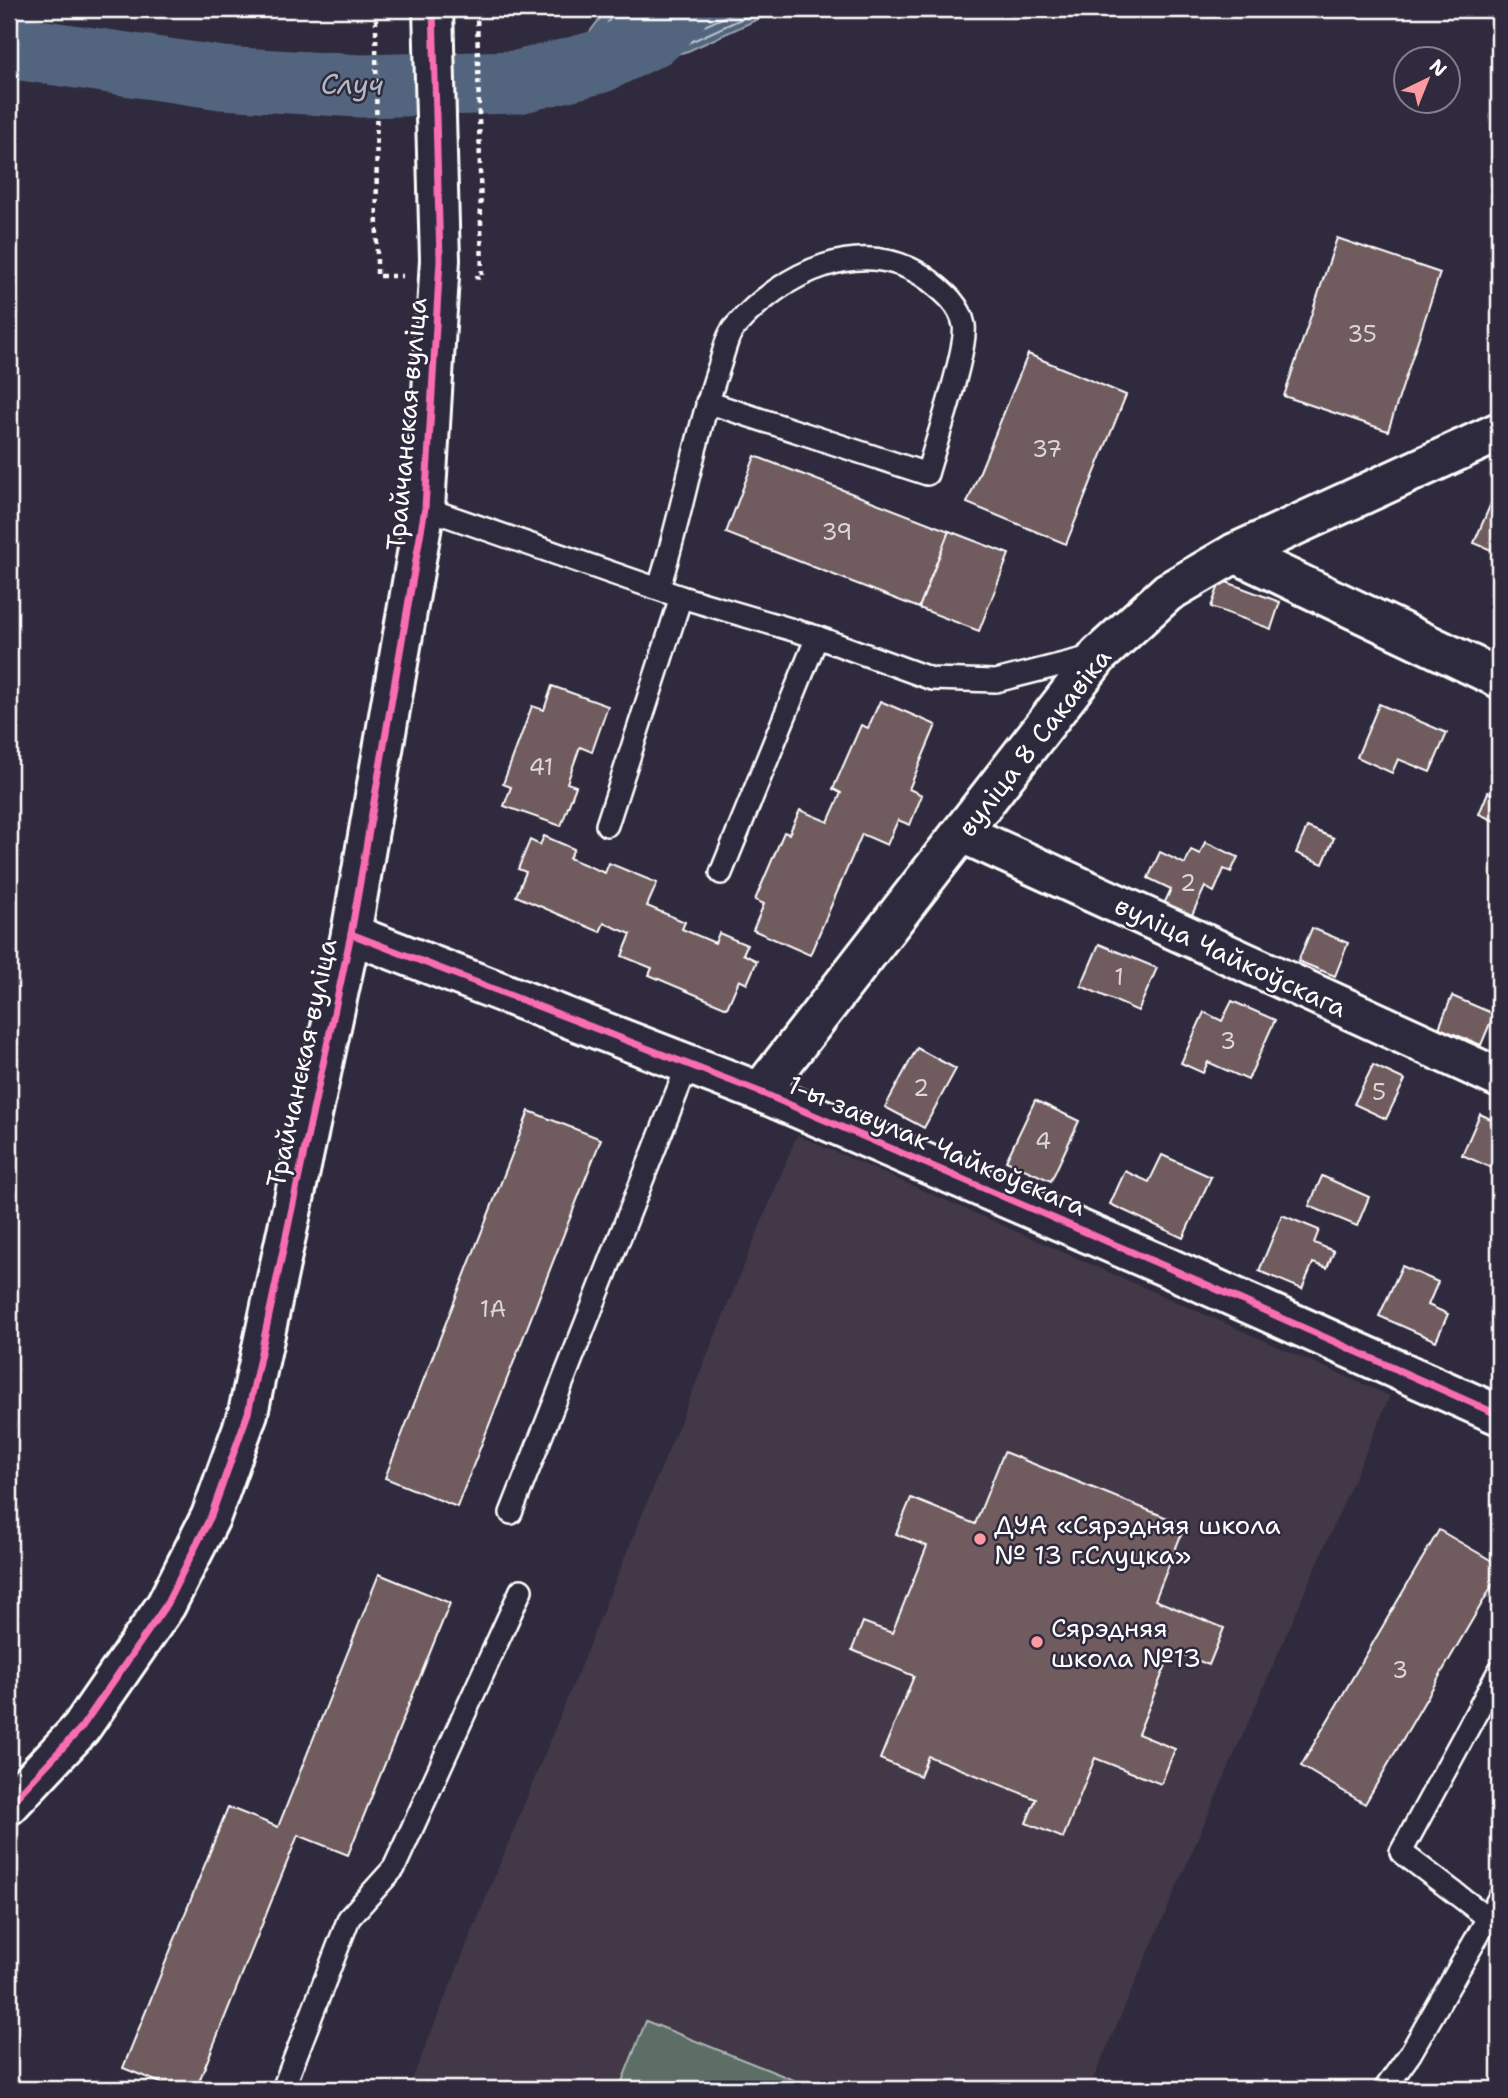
<svg xmlns="http://www.w3.org/2000/svg" width="1508" height="2098" font-family="'Shantell Sans',sans-serif">
<style>
.built{fill:#423947}
.green{fill:#5b6e66;stroke:#adb6b2;stroke-width:2}
.water{fill:#53657e;stroke:#98a3b2;stroke-width:2}
.lines{fill:none;stroke-linecap:round;stroke-linejoin:round}
.shore{stroke:#bac1cb;stroke-width:2}
.river{stroke:#53657e;stroke-width:63}
.building{fill:#705b5e;stroke:#fff;stroke-width:2}
.lane-casing{stroke:#fff;stroke-width:26}
.street-casing{stroke:#fff;stroke-width:44}
.secondary-casing{stroke:#fff;stroke-width:44}
.path{stroke:#fff;stroke-width:4.5;stroke-dasharray:5 5;stroke-linecap:butt}
.lane{stroke:#2f2a3d;stroke-width:21}
.street{stroke:#2f2a3d;stroke-width:38}
.secondary{stroke:#2f2a3d;stroke-width:38}
.cycleway-casing{stroke:#2f2a3d;stroke-width:11}
.cycleway{stroke:#f96db3;stroke-width:7}
.poi-dot{fill:#ff9aa2;stroke:#2f2a3d;stroke-width:2.5}
.labels{text-anchor:middle;dominant-baseline:central;stroke-width:5;stroke-linejoin:round;paint-order:stroke}
.number-label{font-size:23px;fill:#dbd6d7}
.street-label{font-size:26px;fill:#fff;stroke:#2f2a3d}
.poi-label{font-size:26px;fill:#fff;stroke:#2f2a3d;text-anchor:start}
.water-label{font-size:28px;font-style:italic;fill:#b2bac5;stroke:#2f2a3d}
</style>
<rect width="100%" height="100%" fill="#2f2a3d"/>
<filter id="ink" filterUnits="userSpaceOnUse"><feTurbulence type="fractalNoise" baseFrequency=".0143" numOctaves="2"/><feDisplacementMap in="SourceGraphic" scale="14" xChannelSelector="R" yChannelSelector="G"/><feConvolveMatrix kernelMatrix="1 2 1 2 8 2 1 2 1" color-interpolation-filters="sRGB"/></filter>
<g filter="url(#ink)">
<polygon class="built" points="797,1135 1390,1396 1089,2089 408,2089"/>
<polygon class="green" points="646,2021 816,2089 619,2089"/>
<polygon class="water" points="607,9 780,9 688,51 514,97 507,57 589,33"/>
<g class="lines">
<g class="shore">
<path d="M 612,9 C 608,49 547,51 517,62 L 520,86 L 686,44 L 763,9"/>
<path d="M 621,9 C 618,52 560,58 528,67 L 527,75 L 682,36 L 742,9"/>
<polyline points="632,9 630,21 620,36 622,41 679,26 717,9"/>
</g>
<polyline class="river" points="9,47 222,78 360,86 518,82 599,62 654,35 678,9"/>
</g>
<g class="building">
<polygon points="1337,238 1440,273 1388,431 1284,396"/>
<polygon points="1028,354 1126,395 1066,544 967,503"/>
<polygon points="755,456 949,531 919,608 726,533"/>
<polygon points="1498,487 1499,488 1499,553 1474,543"/>
<polygon points="949,531 1009,554 979,631 919,608"/>
<polygon points="1221,580 1280,602 1271,629 1211,607"/>
<polygon points="552,686 608,706 592,752 580,747 567,783 576,786 561,826 504,806 511,787 503,784 532,706 544,710"/>
<polygon points="880,701 936,725 909,789 922,795 910,825 898,820 887,845 862,834 810,955 753,930 764,904 755,900 784,832 789,834 800,810 828,822 841,793 833,789 861,725 868,728"/>
<polygon points="1379,704 1447,733 1430,772 1398,759 1392,773 1357,757"/>
<polygon points="1488,792 1499,797 1499,823 1479,814"/>
<polygon points="1307,827 1334,838 1323,864 1296,853"/>
<polygon points="544,836 574,849 569,858 605,873 609,863 657,883 647,906 685,922 682,929 715,943 719,933 747,945 743,954 757,961 747,984 739,980 727,1008 649,975 652,968 622,956 631,934 604,923 600,932 516,896 526,872 518,869 530,840 540,845"/>
<polygon points="1205,842 1238,857 1231,872 1224,869 1214,892 1205,887 1191,917 1164,904 1171,889 1148,878 1160,852 1185,864 1191,850 1200,854"/>
<polygon points="1312,928 1348,943 1335,976 1298,961"/>
<polygon points="1099,944 1157,968 1138,1011 1081,986"/>
<polygon points="1452,996 1494,1014 1481,1045 1439,1028"/>
<polygon points="1232,1001 1275,1020 1248,1080 1208,1062 1203,1073 1181,1063 1204,1012 1222,1021"/>
<polygon points="917,1048 956,1069 924,1128 885,1107"/>
<polygon points="1373,1065 1405,1080 1386,1119 1354,1104"/>
<polygon points="1035,1100 1079,1121 1051,1181 1006,1161"/>
<polygon points="529,1111 601,1139 457,1507 385,1478"/>
<polygon points="1480,1114 1499,1123 1499,1171 1462,1155"/>
<polygon points="1162,1155 1211,1177 1183,1238 1110,1204 1125,1171 1149,1182"/>
<polygon points="1322,1176 1369,1197 1357,1226 1309,1206"/>
<polygon points="1282,1215 1319,1230 1314,1243 1334,1251 1327,1268 1313,1263 1302,1289 1259,1271"/>
<polygon points="1402,1266 1438,1282 1428,1305 1448,1314 1436,1341 1379,1316"/>
<polygon points="1004,1452 1185,1525 1155,1600 1224,1628 1209,1665 1172,1650 1138,1734 1175,1749 1161,1784 1095,1758 1063,1838 1026,1823 1036,1799 928,1756 920,1776 880,1759 914,1676 852,1650 863,1622 892,1633 927,1546 896,1534 911,1498 975,1524"/>
<polygon points="1439,1530 1499,1565 1499,1574 1365,1804 1301,1766"/>
<polygon points="379,1574 450,1603 348,1855 298,1835 196,2089 176,2089 123,2068 228,1807 278,1827"/>
</g>
<g class="lines">
<g class="lane-casing">
<g id="lane">
<polyline points="425,508 681,597 817,637 932,679 996,681 1095,656"/>
<path d="M 659,587 C 682,515 694,439 719,367 C 723,356 726,337 734,328 C 781,273 864,232 929,280 C 944,292 960,304 964,325 C 968,349 935,445 927,474 L 707,402"/>
<polyline points="607,825 681,597"/>
<polyline points="721,873 817,637"/>
<polyline points="511,1513 688,1064"/>
<polyline points="1488,1918 1499,1898"/>
<polyline points="283,2089 349,1918 394,1868 521,1590"/>
<polyline points="1385,2089 1410,2054 1488,1918 1401,1852 1499,1671"/>
</g>
</g>
<g class="street-casing">
<g id="street">
<polyline points="1235,553 1499,678"/>
<polyline points="962,833 1499,1078"/>
<polyline points="351,934 760,1092 1169,1268 1499,1415"/>
<polyline points="760,1092 1099,655 1168,592 1235,553 1499,432"/>
</g>
</g>
<g class="secondary-casing">
<polyline id="secondary" points="9,1805 81,1728 166,1605 211,1516 248,1413 351,934 425,508 440,260 433,9"/>
</g>
<g class="path">
<polyline points="376,9 377,276 403,276"/>
<polyline points="475,277 482,278 477,9"/>
</g>
<use href="#lane" class="lane"/>
<use href="#street" class="street"/>
<use href="#secondary" class="secondary"/>
<g class="cycleway-casing">
<g id="cycleway">
<polyline points="351,934 760,1092 1169,1268 1499,1415"/>
<polyline points="9,1805 81,1728 166,1605 211,1516 248,1413 351,934 425,508 440,260 433,9"/>
</g>
</g>
<use href="#cycleway" class="cycleway"/>
</g>
</g>
<g class="poi-dot">
<circle cx="980" cy="1539" r="7"/>
<circle cx="1037" cy="1642" r="7"/>
</g>
<g class="labels">
<g class="number-label">
<text x="1362" y="334">35</text>
<text x="1047" y="449">37</text>
<text x="837" y="532">39</text>
<text x="541" y="767">41</text>
<text x="1188" y="883">2</text>
<text x="1119" y="977">1</text>
<text x="1228" y="1041">3</text>
<text x="921" y="1088">2</text>
<text x="1379" y="1092">5</text>
<text x="1043" y="1141">4</text>
<text x="493" y="1309">1А</text>
<text x="1400" y="1670">3</text>
</g>
<g class="street-label">
<text transform="translate(406 424) rotate(-85)">Трайчанская вуліца</text>
<text transform="translate(1034 742) rotate(-52)">вуліца 8 Сакавіка</text>
<text transform="translate(1231 956) rotate(25)">вуліца Чайкоўскага</text>
<text transform="translate(301 1063) rotate(-78)">Трайчанская вуліца</text>
<text transform="translate(937 1145) rotate(23)">1-ы завулак Чайкоўскага</text>
</g>
<g class="poi-label">
<text x="994" y="1524">ДУА «Сярэдняя школа<tspan x="994" dy="30">№ 13 г.Слуцка»</tspan></text>
<text x="1051" y="1627">Сярэдняя<tspan x="1051" dy="30">школа №13</tspan></text>
</g>
<g class="water-label">
<text transform="translate(352 84) rotate(1)">Случ</text>
</g>
</g>
<rect width="1508" height="2098" fill="none" stroke="#2f2a3d" stroke-width="35"/>
<rect x="18" y="18" width="1473" height="2063" fill="none" stroke="#fff" stroke-width="2.5" filter="url(#ink)"/>
<g transform="translate(1427 80) rotate(43)"><circle r="33" fill="#2f2a3d" stroke="#827f8b" stroke-width="2"/>
<path d="M0-5L12 26L0 18L-12 26Z" fill="#ff9aa2"/>
<text y="-10" font-size="19" font-weight="bold" text-anchor="middle" fill="#ffffff">N</text>
</g>
</svg>
